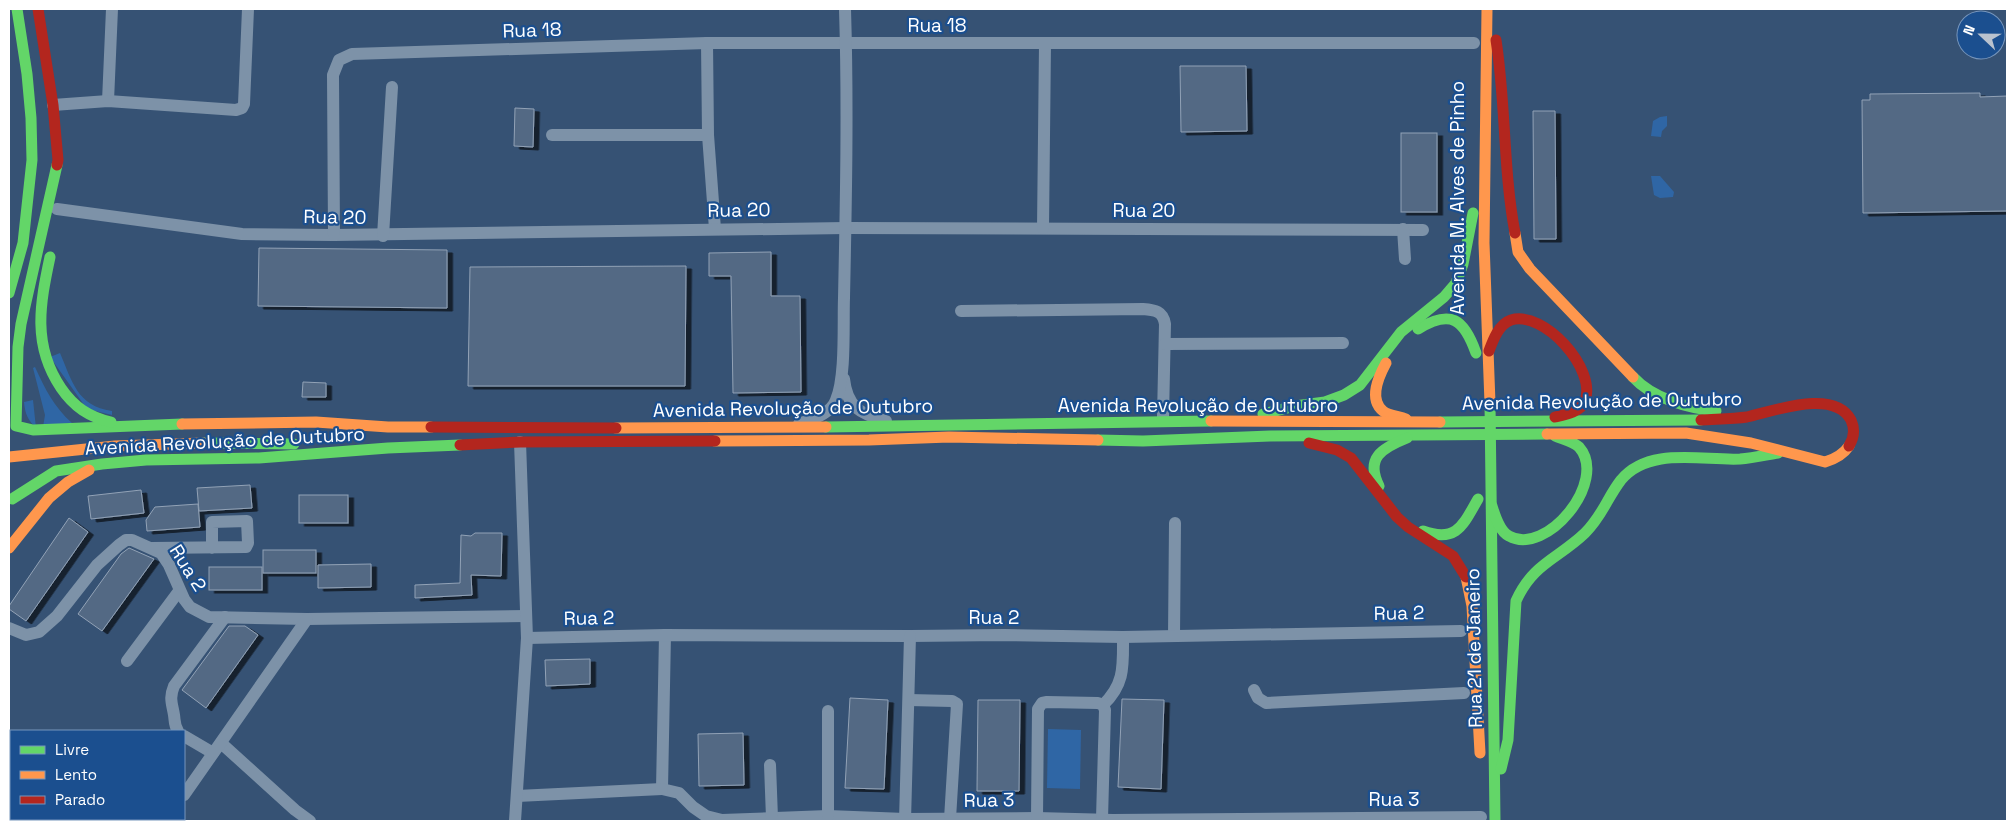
<svg xmlns="http://www.w3.org/2000/svg" width="2016" height="830" font-family="'Space Grotesk',sans-serif">
<style>
.green{fill:#2f66a5}
.building{fill:#526984;stroke:#92a2b6;filter:url(#shadow)}
.lines{fill:none;stroke-linecap:round;stroke-linejoin:round}
.street{stroke:#7d92a8;stroke-width:12}
.fast{stroke:#63d668;stroke-width:11}
.slow{stroke:#ff974d;stroke-width:11}
.jam{stroke:#b3261e;stroke-width:11}
.labels{text-anchor:middle;dominant-baseline:central;stroke-width:4.5;stroke-linejoin:round;paint-order:stroke}
.street-label{font-size:19px;fill:#fff;stroke:#1b4f8f}
</style>
<defs>
<filter id="shadow"><feDropShadow dx="5.5" dy="3" stdDeviation="0" flood-color="#0009"/></filter>
</defs>
<rect width="100%" height="100%" fill="#365274"/>
<g class="green">
<polygon points="1667,116 1667,126 1662,131 1661,137 1651,136 1653,121 1660,117"/>
<polygon points="1651,176 1660,176 1674,192 1673,197 1660,198 1654,195"/>
<path d="M 60,353 C 72,381 77,406 112,411 L 112,415 L 87,409 L 50,357 Z"/>
<path d="M 35,367 C 45,389 54,407 72,423 L 43,427 L 45,415 L 33,368 Z"/>
<path d="M 33,400 L 36,428 C 28,420 25,414 24,402 Z"/>
<polygon points="1048,729 1081,730 1080,789 1047,788"/>
</g>
<g class="building">
<polygon points="1180,66 1246,66 1247,131 1181,132"/>
<polygon points="1980,93 1980,97 2007,96 2007,211 1863,213 1862,100 1870,100 1870,94"/>
<polygon points="515,108 534,109 533,147 514,146"/>
<polygon points="1533,111 1555,111 1556,239 1534,239"/>
<rect x="1401" y="133" width="36" height="79"/>
<polygon points="259,248 447,250 447,308 258,306"/>
<polygon points="771,252 771,296 800,296 801,392 733,393 731,276 709,276 709,253"/>
<polygon points="686,266 685,386 468,386 470,267"/>
<polygon points="303,382 326,383 326,397 302,397"/>
<polygon points="250,485 252,508 199,511 197,488"/>
<polygon points="141,490 144,513 91,519 88,496"/>
<rect x="299" y="495" width="49" height="28"/>
<polygon points="198,504 200,527 147,531 146,520 155,507"/>
<polygon points="69,518 88,532 26,621 9,609 9,606"/>
<polygon points="475,533 502,533 501,576 471,575 472,595 415,598 415,585 460,583 461,535 471,536"/>
<polygon points="129,548 154,559 102,631 78,614 121,554"/>
<rect x="263" y="550" width="53" height="23"/>
<polygon points="371,564 371,587 318,588 318,565"/>
<rect x="209" y="567" width="53" height="23"/>
<polygon points="229,626 245,626 258,635 206,708 182,690"/>
<polygon points="590,659 590,684 546,686 545,660"/>
<polygon points="850,698 888,700 884,789 845,788"/>
<polygon points="1122,699 1164,700 1161,789 1118,787"/>
<polygon points="978,700 1020,700 1019,791 977,791"/>
<polygon points="743,733 744,785 699,786 698,734"/>
</g>
<g class="lines">
<g class="street">
<polyline points="707,43 708,135 715,229"/>
<polyline points="108,101 112,9"/>
<polyline points="53,105 108,101 236,110 242,108 244,104 248,9"/>
<polyline points="552,135 708,135"/>
<polyline points="57,209 242,234 334,235 846,228 1423,230"/>
<polyline points="1043,228 1045,44"/>
<polyline points="1403,229 1405,259"/>
<polyline points="334,235 333,75 339,60 352,54 707,43 1474,43"/>
<polyline points="383,236 392,87"/>
<path d="M 961,311 L 1143,309 C 1155,310 1163,311 1165,324 L 1163,417"/>
<polyline points="1165,344 1343,343"/>
<path d="M 844,379 C 847,407 860,414 886,421"/>
<path d="M 799,424 C 812,419 831,414 836,400 C 846,377 843,324 844,298 C 846,202 848,105 845,9"/>
<polyline points="152,548 246,547 248,543 247,521 212,522 212,548"/>
<polyline points="9,628 26,635 39,632 57,616 97,565 119,545 126,540 132,540 161,553 169,565 184,599 190,607 209,617 307,619 526,616"/>
<polyline points="665,635 662,789 679,793 693,807 706,816 722,820 828,816 905,819 1037,818 1113,820 1481,817"/>
<polyline points="1174,636 1175,523"/>
<polyline points="527,638 665,635 910,636 1004,635 1123,637 1461,631"/>
<polyline points="127,661 179,591"/>
<polyline points="1254,690 1258,698 1266,703 1464,693"/>
<polyline points="909,700 952,701 957,704 950,819"/>
<path d="M 1103,705 C 1125,684 1123,666 1123,637"/>
<polyline points="828,711 828,816"/>
<path d="M 178,731 C 174,725 175,721 174,715 C 172,703 169,698 174,686 L 225,617"/>
<polyline points="184,736 213,753"/>
<polyline points="221,743 295,810 310,821"/>
<polyline points="770,765 772,818"/>
<polyline points="184,795 307,619"/>
<polyline points="517,796 662,789"/>
<polyline points="1037,818 1038,709 1042,703 1047,702 1098,703 1103,705 1105,710 1102,819"/>
<polyline points="165,821 167,819"/>
<polyline points="515,821 527,638 520,442"/>
<polyline points="905,821 910,636"/>
</g>
<g class="fast">
<polyline points="57,165 21,324 18,347 16,426 33,430 182,424"/>
<path d="M 50,257 C 40,304 32,345 61,388 C 74,407 89,417 111,422"/>
<polyline points="9,293 23,243 32,160 31,118 27,74 17,9"/>
<path d="M 1418,329 C 1451,309 1464,319 1476,353"/>
<path d="M 1633,377 C 1653,399 1688,408 1716,411"/>
<polyline points="1490,403 1495,821"/>
<polyline points="1263,414 1295,406 1325,402 1344,395 1360,385 1401,332 1444,297 1456,283 1463,264 1473,213"/>
<polyline points="1440,422 1701,420"/>
<polyline points="826,427 1211,421"/>
<polyline points="1098,440 1143,441 1270,436 1547,434"/>
<polyline points="203,443 294,444"/>
<path d="M 1379,486 C 1365,458 1382,448 1407,438"/>
<polyline points="12,499 56,471 102,464 146,460 259,458 388,448 460,445"/>
<path d="M 1492,506 C 1495,515 1499,531 1509,536 C 1546,557 1609,481 1579,447 C 1574,442 1562,439 1555,436"/>
<path d="M 1423,531 C 1457,543 1463,525 1478,499"/>
<path d="M 1501,769 L 1508,740 L 1516,601 C 1533,563 1558,559 1585,533 C 1603,515 1607,498 1621,480 C 1649,446 1703,461 1740,459 C 1753,458 1766,455 1778,453"/>
</g>
<g class="slow">
<polyline points="1487,9 1484,243 1490,403"/>
<polyline points="1515,233 1518,252 1530,269 1633,377"/>
<path d="M 1386,363 C 1379,376 1368,399 1383,411 C 1389,416 1399,416 1406,419"/>
<polyline points="1211,421 1440,422"/>
<polyline points="182,424 316,422 388,427 431,427"/>
<polyline points="616,428 826,427"/>
<path d="M 1547,434 L 1686,433 L 1751,443 L 1825,462 C 1835,459 1843,455 1849,446"/>
<polyline points="715,441 869,440 949,437 1098,440"/>
<polyline points="9,457 115,446 203,443"/>
<polyline points="9,548 49,498 68,482 89,470"/>
<polyline points="1466,577 1472,606 1480,753"/>
</g>
<g class="jam">
<polyline points="38,9 53,105 58,160 57,165"/>
<path d="M 1496,40 C 1506,104 1503,169 1515,233"/>
<path d="M 1489,351 C 1493,340 1499,324 1511,320 C 1544,310 1597,369 1585,401 C 1581,412 1564,415 1555,417"/>
<path d="M 1701,420 C 1716,419 1732,419 1747,417 C 1774,411 1834,388 1851,420 C 1855,429 1854,438 1849,446"/>
<polyline points="431,427 616,428"/>
<polyline points="1309,443 1337,450 1351,458 1397,517 1408,527 1453,556 1466,577"/>
<polyline points="460,445 520,442 715,441"/>
</g>
</g>
<g class="labels">
<g class="street-label">
<text x="937" y="25">Rua 18</text>
<text transform="translate(532 30) rotate(-2)">Rua 18</text>
<text transform="translate(1457 198) rotate(-90)">Avenida M. Alves de Pinho</text>
<text transform="translate(739 210) rotate(-1)">Rua 20</text>
<text x="1144" y="210">Rua 20</text>
<text transform="translate(335 217) rotate(1)">Rua 20</text>
<text transform="translate(1602 401) rotate(-1)">Avenida Revolução de Outubro</text>
<text x="1198" y="405">Avenida Revolução de Outubro</text>
<text transform="translate(793 408) rotate(-1)">Avenida Revolução de Outubro</text>
<text transform="translate(225 441) rotate(-3)">Avenida Revolução de Outubro</text>
<text transform="translate(188 568) rotate(58)">Rua 2</text>
<text transform="translate(1399 613) rotate(-1)">Rua 2</text>
<text x="994" y="617">Rua 2</text>
<text transform="translate(589 618) rotate(-1)">Rua 2</text>
<text transform="translate(1474 648) rotate(-91)">Rua 21 de Janeiro</text>
<text x="1394" y="799">Rua 3</text>
<text transform="translate(989 800) rotate(-1)">Rua 3</text>
</g>
</g>
<rect width="2016" height="830" fill="none" stroke="#ffffff" stroke-width="20"/>
<rect x="10" y="730" width="175" height="90" fill="#1b4f8f" stroke="#7695bc"/>
<rect x="20" y="746" width="25" height="8" fill="#63d668" stroke="#7695bc"/>
<text x="55" y="755" font-size="15" fill="#ffffff">Livre</text>
<rect x="20" y="771" width="25" height="8" fill="#ff974d" stroke="#7695bc"/>
<text x="55" y="780" font-size="15" fill="#ffffff">Lento</text>
<rect x="20" y="796" width="25" height="8" fill="#b3261e" stroke="#7695bc"/>
<text x="55" y="805" font-size="15" fill="#ffffff">Parado</text>
<g transform="translate(1981 35) rotate(292)"><circle r="24" fill="#1b4f8f" stroke="#7695bc"/>
<path d="M0-4L9 19L0 12L-9 19Z" fill="#b9c2ce"/>
<text y="-8" font-size="14" font-weight="bold" text-anchor="middle" fill="#ffffff">N</text>
</g>
</svg>
